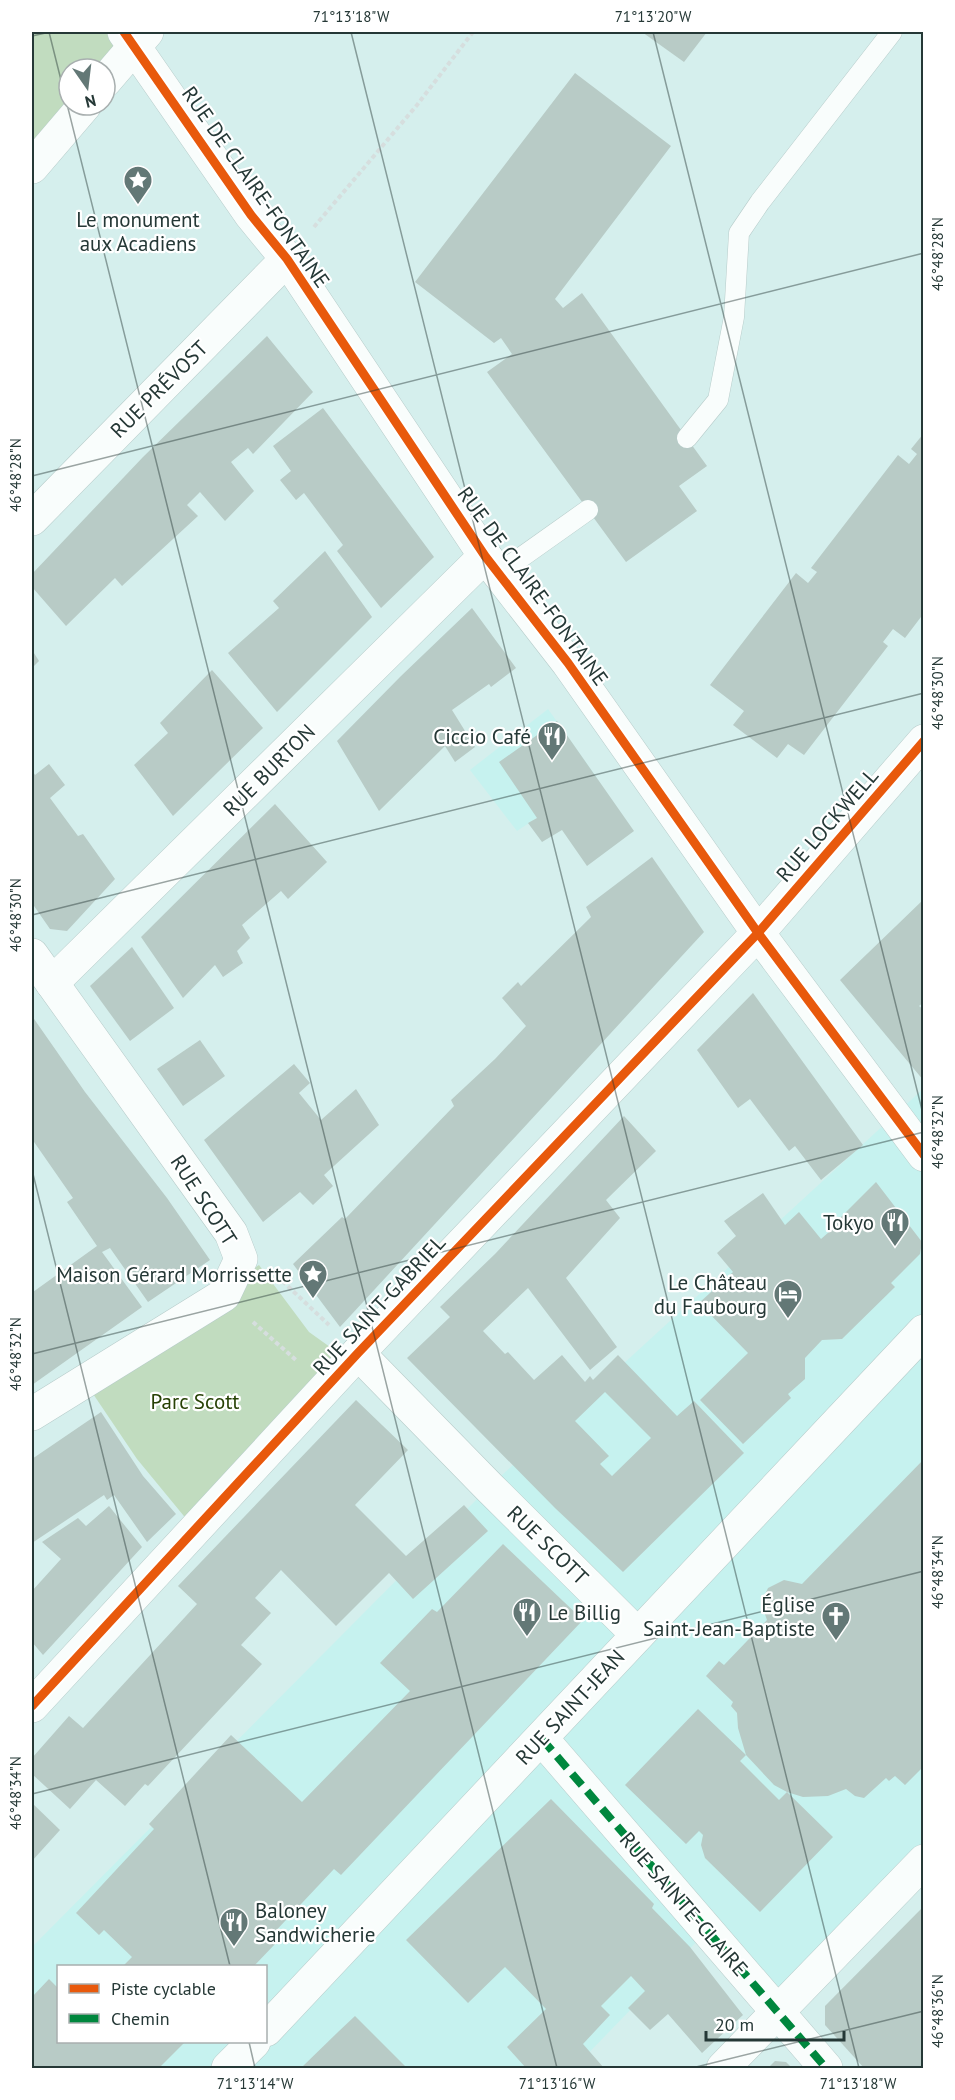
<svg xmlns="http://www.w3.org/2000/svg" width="955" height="2100" font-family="'PT Sans',sans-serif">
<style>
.built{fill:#c6f2ef;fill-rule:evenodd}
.green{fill:#c1dcbf}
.building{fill:#b8cbc6;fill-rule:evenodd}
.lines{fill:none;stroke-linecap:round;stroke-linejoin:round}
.lane-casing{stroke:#b7ccca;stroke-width:21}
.street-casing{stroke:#b7ccca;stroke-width:34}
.secondary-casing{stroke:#b7ccca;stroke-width:34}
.path{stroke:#d6dede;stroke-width:4;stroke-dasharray:4.5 3;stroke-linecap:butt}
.lane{stroke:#f9fdfc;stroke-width:20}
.street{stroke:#f9fdfc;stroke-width:33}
.secondary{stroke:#f9fdfc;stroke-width:33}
.quiet{stroke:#00873e;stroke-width:8;stroke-dasharray:15 8;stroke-linecap:butt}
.cycleway-casing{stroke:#fff;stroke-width:13}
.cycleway{stroke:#e8590c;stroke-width:9}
.ticks{fill:none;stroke:#253836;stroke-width:1.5;stroke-opacity:0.45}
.labels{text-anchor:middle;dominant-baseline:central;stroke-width:4.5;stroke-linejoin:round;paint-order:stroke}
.street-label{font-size:21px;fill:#253836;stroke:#fff}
.poi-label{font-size:21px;fill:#253836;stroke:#fff;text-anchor:end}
.park-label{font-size:21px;fill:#274105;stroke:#fff}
.neatline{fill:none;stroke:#253836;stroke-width:2}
.ticks-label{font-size:15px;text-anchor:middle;fill:#253836}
</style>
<rect width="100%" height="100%" fill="#d5efed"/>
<g class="built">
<polygon points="548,709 597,778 517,831 470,770"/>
<path d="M 923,1089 L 923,1861 L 777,2012 L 707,1931 L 574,2068 L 32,2068 L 32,1947 L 489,1487 ZM 58,1966 L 266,1966 L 266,2042 L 58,2042 Z"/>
</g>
<g class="green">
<polygon points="32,32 147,32 105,69 69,69 69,105 32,167"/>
<polygon points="259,1265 309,1332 330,1347 358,1353 188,1521 137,1459 83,1379"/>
</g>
<g class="building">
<polygon points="642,32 707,32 684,62"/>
<polygon points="575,73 671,146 555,299 563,308 582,293 707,466 679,486 697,511 626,562 487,372 512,354 501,338 494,343 415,282"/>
<polygon points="267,336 313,392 253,454 248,448 231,462 254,491 225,521 200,492 187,505 198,516 122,586 115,578 66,626 32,587 32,574 143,457"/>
<polygon points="323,408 434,557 381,608 337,551 343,545 304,493 296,500 280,480 291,471 273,446"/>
<polygon points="924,433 924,613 905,638 893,629 883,642 888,646 804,755 788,744 777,758 733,725 744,711 710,685 796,573 808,583 817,572 811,568 898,455 909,464 917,454 911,449"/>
<polygon points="325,551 372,617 277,712 228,653 279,608 273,601"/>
<polygon points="472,608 516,668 491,687 489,684 452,710 475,747 455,762 445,746 379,811 337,741 401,676"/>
<polygon points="32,650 39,661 32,668"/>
<polygon points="212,670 263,728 173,816 134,765 168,733 160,723"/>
<polygon points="557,721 634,831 587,866 562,830 542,842 528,823 537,818 499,762"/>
<polygon points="49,764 65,785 50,798 78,836 83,834 115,879 67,931 50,929 32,903 32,770 35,775"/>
<polygon points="275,804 327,862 288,899 281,891 242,925 250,938 237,951 243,963 223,977 215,965 183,998 141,937"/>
<polygon points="652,857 704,932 340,1327 293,1264 342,1217 345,1219 454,1106 451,1100 495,1059 526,1026 502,998 518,982 521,986 591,917 586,907"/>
<polygon points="924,899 924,1002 919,1006 924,1010 924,1081 840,980"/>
<polygon points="132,947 174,1008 130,1041 90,986"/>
<polygon points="753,993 863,1145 821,1180 795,1146 789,1151 750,1099 738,1108 697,1050"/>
<polygon points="32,1016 85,1092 167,1198 210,1260 148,1302 110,1248 102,1252 142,1307 32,1385 32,1290 33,1292 97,1246 67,1202 73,1198 32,1139 32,1126 34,1124 32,1120"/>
<polygon points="200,1040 225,1076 183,1106 157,1069"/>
<polygon points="294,1064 310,1083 299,1093 321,1120 356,1089 379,1125 324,1175 333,1186 313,1205 300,1192 263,1222 204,1140"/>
<path d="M 624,1116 L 656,1151 L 606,1200 L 620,1218 L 566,1278 L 617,1347 L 590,1370 L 528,1288 L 483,1331 L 505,1354 L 508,1352 L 534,1380 L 562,1355 L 585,1382 L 590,1376 L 593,1380 L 618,1355 L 677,1416 L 694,1401 L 744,1453 L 623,1572 L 555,1508 L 407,1358 L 450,1317 L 440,1307 L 495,1254 ZM 605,1392 L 651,1438 L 612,1476 L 600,1464 L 609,1456 L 575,1421 Z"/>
<polygon points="876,1182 922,1242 920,1254 891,1283 895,1287 842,1339 822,1340 805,1358 805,1379 788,1394 791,1398 743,1444 700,1400 748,1353 699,1303 733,1272 717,1253 736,1236 724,1221 763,1193 785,1225 799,1212 821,1239 837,1225 835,1223"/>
<polygon points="356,1400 408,1450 355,1505 406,1556 464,1505 488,1531 413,1599 389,1573 336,1626 281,1570 255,1598 271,1613 241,1645 262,1664 148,1786 145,1784 125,1806 96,1780 70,1809 32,1774 32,1758 69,1716 83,1728 197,1604 178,1586"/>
<polygon points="101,1412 143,1476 176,1514 147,1542 114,1495 107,1500 104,1495 32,1543 32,1459"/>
<polygon points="924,1459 924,1766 905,1785 895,1776 889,1781 886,1778 864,1798 855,1796 846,1789 828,1796 803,1797 787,1792 774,1785 746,1755 740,1761 779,1800 787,1792 833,1837 760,1912 705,1858 701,1845 703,1835 699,1831 686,1844 625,1785 698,1709 746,1755 738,1728 737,1713 731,1706 733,1702 706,1676 719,1661 724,1665 767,1620 761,1603 768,1588 784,1580 802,1584"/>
<polygon points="109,1506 142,1547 43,1655 32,1642 32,1591 61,1559 42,1542 78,1518 86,1526"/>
<polygon points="503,1544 583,1620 341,1875 334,1869 270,1937 276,1943 254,1966 123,1966 132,1957 104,1930 99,1935 76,1913 154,1829 149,1824 231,1735 302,1802 410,1691 380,1663 432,1609 437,1612"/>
<polygon points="551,1799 654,1904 652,1908 690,1947 743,2015 702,2053 668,2014 650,2030 628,2008 645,1991 631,1976 601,2006 610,2015 583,2044 604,2068 526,2068 507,2047 546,2009 505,1967 468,2003 406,1940"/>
<polygon points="32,1803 60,1830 32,1861"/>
<polygon points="924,1906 924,2068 864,2068 825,2025 825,2006"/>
<polygon points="49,1979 58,1988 58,2042 185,2042 159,2068 32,2068 32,1997"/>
<polygon points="355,2016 407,2068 301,2068 338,2032"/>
<polygon points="775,2061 786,2062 792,2068 768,2068"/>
</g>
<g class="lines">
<g class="lane-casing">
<g id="lane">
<polyline points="687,438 718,400 734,317 739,233 760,202 892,32"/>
<polyline points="499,573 588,510"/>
</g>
</g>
<g class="street-casing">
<g id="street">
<polyline points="124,32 251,215 287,259 485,556 568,663 758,933 924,1155"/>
<polyline points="32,519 287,259"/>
<polyline points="32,955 231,1233 241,1259 224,1295 32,1414"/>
<polyline points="52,983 485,556"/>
<polyline points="358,1353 489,1487 637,1634"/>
<polyline points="32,1706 358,1353 758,933 924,741"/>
<polyline points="542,1739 826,2068"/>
</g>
</g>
<g class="secondary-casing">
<g id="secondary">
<polyline points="105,81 147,32"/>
<polyline points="32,167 85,105"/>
<path d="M 266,2030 C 486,1798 704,1564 924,1331"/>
<polyline points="228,2068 254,2042"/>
<polyline points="723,2068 924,1861"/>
</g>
</g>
<g class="path">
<polyline points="314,227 417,105 473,32"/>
<polyline points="277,1276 329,1325"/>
<polyline points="253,1322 297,1361"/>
</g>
<use href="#lane" class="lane"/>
<use href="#street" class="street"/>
<use href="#secondary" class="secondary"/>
<polyline class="quiet" points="542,1739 826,2068"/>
<g class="cycleway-casing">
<g id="cycleway">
<polyline points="124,32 251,215 287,259 485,556 568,663 758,933 924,1155"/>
<polyline points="32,1706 358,1353 758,933 924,741"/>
</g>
</g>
<use href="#cycleway" class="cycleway"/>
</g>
<path class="ticks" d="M 49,32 L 557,2068M 351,32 L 859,2068M 653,32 L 924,1118M 32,36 L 50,32M 32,476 L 924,253M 32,915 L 924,693M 32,1170 L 230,1966M 32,1354 L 924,1132M 32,1794 L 924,1571M 249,2042 L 255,2068M 692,2068 L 924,2011"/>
<defs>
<g id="sight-pin" transform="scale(1.5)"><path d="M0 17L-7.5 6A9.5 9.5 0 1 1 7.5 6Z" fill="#637876" stroke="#fff"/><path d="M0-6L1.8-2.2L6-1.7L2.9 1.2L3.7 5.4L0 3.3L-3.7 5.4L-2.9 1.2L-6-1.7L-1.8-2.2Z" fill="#fff"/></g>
<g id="restaurant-pin" transform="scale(1.5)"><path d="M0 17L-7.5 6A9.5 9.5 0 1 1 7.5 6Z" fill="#637876" stroke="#fff"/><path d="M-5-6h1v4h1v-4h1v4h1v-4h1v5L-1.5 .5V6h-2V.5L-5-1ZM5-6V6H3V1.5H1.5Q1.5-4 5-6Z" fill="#fff"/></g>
<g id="hotel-pin" transform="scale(1.5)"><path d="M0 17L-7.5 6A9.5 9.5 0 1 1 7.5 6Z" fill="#637876" stroke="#fff"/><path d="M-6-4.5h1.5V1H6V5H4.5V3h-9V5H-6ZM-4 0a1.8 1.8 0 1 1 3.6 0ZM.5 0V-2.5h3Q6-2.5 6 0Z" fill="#fff"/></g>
<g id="church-pin" transform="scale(1.5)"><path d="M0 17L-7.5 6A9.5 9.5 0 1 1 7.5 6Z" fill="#637876" stroke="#fff"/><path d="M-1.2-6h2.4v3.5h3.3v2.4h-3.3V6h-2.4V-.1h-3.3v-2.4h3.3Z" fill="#fff"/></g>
</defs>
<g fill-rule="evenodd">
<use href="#sight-pin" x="138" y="180"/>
<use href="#restaurant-pin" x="552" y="736"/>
<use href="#restaurant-pin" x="895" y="1222"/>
<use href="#sight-pin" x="313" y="1274"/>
<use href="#hotel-pin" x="788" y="1294"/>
<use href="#restaurant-pin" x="527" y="1612"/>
<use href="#church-pin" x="836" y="1616"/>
<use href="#restaurant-pin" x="234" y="1922"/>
</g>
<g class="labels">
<g class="street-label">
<text transform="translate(256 187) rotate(55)">RUE DE CLAIRE-FONTAINE</text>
<text transform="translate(159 389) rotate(-45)">RUE PRÉVOST</text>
<text transform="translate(533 586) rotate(54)">RUE DE CLAIRE-FONTAINE</text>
<text transform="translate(269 770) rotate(-45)">RUE BURTON</text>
<text transform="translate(827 825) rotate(-49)">RUE LOCKWELL</text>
<text transform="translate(204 1200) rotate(57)">RUE SCOTT</text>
<text transform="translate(379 1305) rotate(-47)">RUE SAINT-GABRIEL</text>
<text transform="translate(548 1545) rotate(44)">RUE SCOTT</text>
<text transform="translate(570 1707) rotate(-47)">RUE SAINT-JEAN</text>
<text transform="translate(684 1904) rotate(49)">RUE SAINTE-CLAIRE</text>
</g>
<g class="poi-label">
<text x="138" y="219" text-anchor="middle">Le monument<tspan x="138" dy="24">aux Acadiens</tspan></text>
<text x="531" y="736">Ciccio Café</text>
<text x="874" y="1222">Tokyo</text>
<text x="292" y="1274">Maison Gérard Morrissette</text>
<text x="767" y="1282">Le Château<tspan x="767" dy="24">du Faubourg</tspan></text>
<text x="815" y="1604">Église<tspan x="815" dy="24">Saint-Jean-Baptiste</tspan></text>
<text x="548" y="1612" text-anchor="start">Le Billig</text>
<text x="255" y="1910" text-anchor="start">Baloney<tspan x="255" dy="24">Sandwicherie</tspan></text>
</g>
<g class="park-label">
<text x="195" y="1401">Parc Scott</text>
</g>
</g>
<rect width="955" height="2100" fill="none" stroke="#ffffff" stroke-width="66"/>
<rect x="57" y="1965" width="210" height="78" fill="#ffffff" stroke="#a8afaf" stroke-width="1.5"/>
<rect x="69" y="1984" width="30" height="9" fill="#e8590c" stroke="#a8afaf" stroke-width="1.5"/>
<text x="111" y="1995" font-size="18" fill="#253836">Piste cyclable</text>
<rect x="69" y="2014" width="30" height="9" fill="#00873e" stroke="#a8afaf" stroke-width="1.5"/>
<text x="111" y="2025" font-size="18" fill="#253836">Chemin</text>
<g transform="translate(87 87) rotate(166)"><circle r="28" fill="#ffffff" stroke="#a8afaf" stroke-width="1.5"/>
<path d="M0-4.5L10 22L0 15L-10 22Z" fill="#637876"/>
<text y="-9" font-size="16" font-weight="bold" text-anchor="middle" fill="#253836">N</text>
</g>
<path d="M706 2031v9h138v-9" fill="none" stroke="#253836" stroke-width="3"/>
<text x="715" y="2031" font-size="18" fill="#253836" stroke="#ffffff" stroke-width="4.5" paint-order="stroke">20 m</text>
<rect x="33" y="33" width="889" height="2034" class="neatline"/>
<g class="ticks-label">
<text x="351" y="22">71°13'18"W</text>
<text x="653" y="22">71°13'20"W</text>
<text transform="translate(938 254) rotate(-90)" y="5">46°48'28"N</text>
<text transform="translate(16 475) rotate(-90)" y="5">46°48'28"N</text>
<text transform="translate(938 693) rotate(-90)" y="5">46°48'30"N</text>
<text transform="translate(16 915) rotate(-90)" y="5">46°48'30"N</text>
<text transform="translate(938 1132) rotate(-90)" y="5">46°48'32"N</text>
<text transform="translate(16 1354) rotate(-90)" y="5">46°48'32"N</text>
<text transform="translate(938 1572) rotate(-90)" y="5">46°48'34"N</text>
<text transform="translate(16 1793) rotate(-90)" y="5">46°48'34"N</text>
<text transform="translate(938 2011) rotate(-90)" y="5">46°48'36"N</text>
<text x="255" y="2089">71°13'14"W</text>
<text x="557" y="2089">71°13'16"W</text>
<text x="858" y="2089">71°13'18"W</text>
</g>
</svg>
